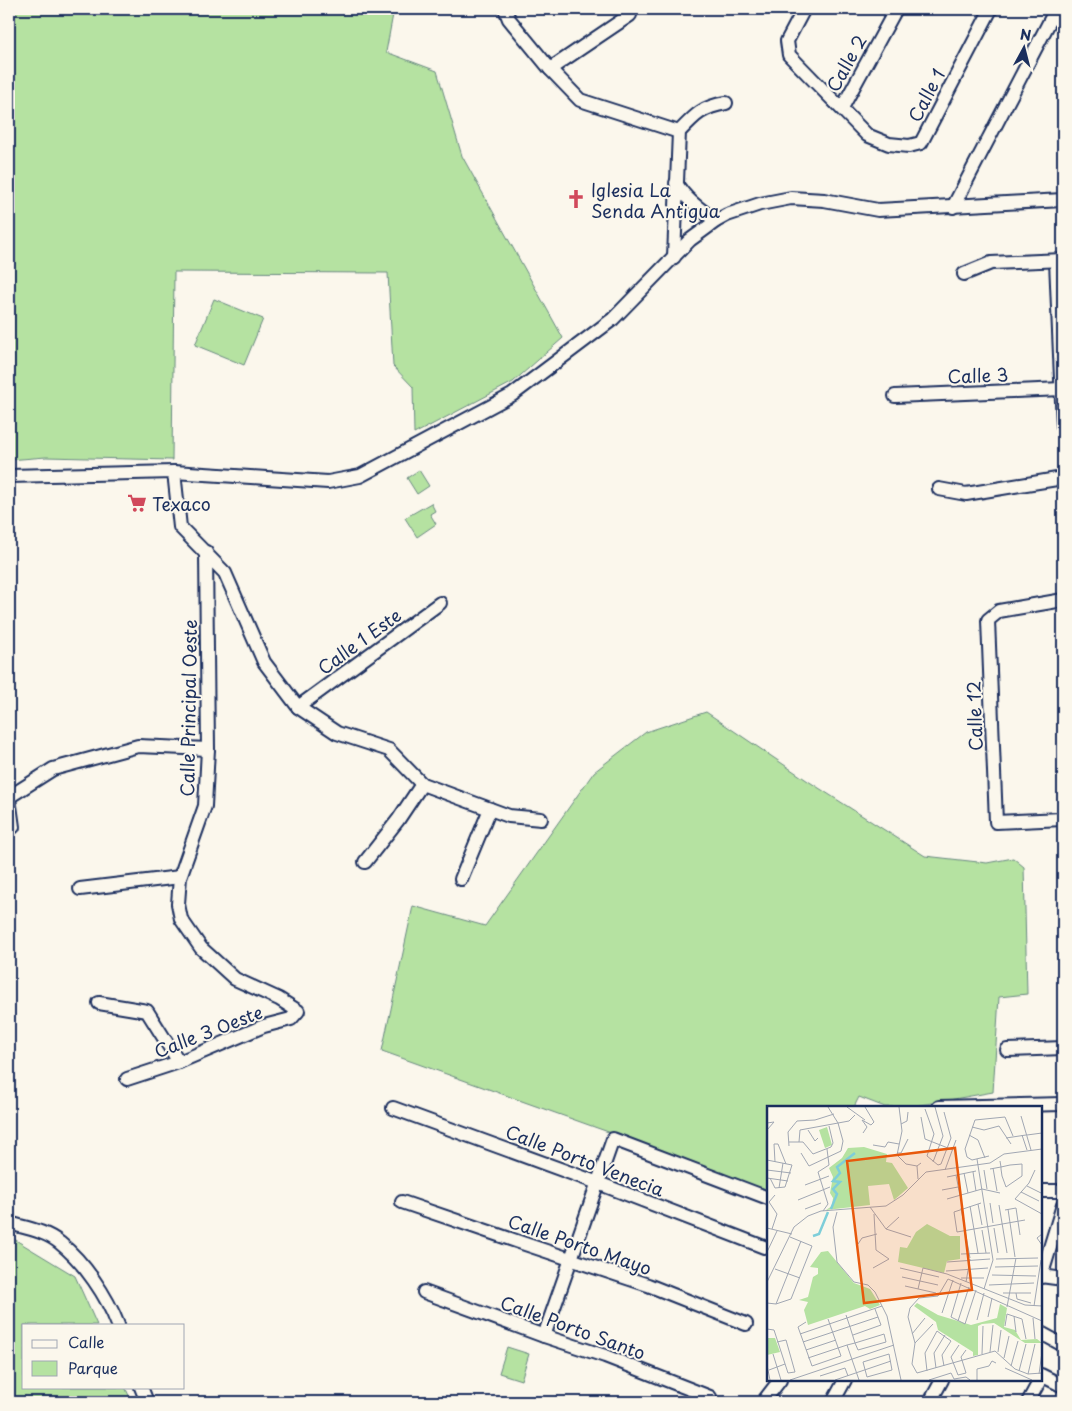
<svg xmlns="http://www.w3.org/2000/svg" width="1072" height="1411" font-family="'Playpen Sans',sans-serif">
<style>
.green{fill:#b5e2a1;stroke:#688880}
.lines{fill:none;stroke-linecap:round;stroke-linejoin:round}
.minor-casing{stroke:#1b2f5e;stroke-width:16}
.minor{stroke:#fbf7ec;stroke-width:12}
.labels{text-anchor:middle;dominant-baseline:central;stroke-width:4;stroke-linejoin:round;paint-order:stroke}
.street-label{font-size:18px;fill:#1b2f5e;stroke:#fbf7ec}
.poi-label{font-size:18px;fill:#1b2f5e;stroke:#fbf7ec;text-anchor:start}
.inset-river{fill:none;stroke:#7eced9;stroke-width:2.5}
.inset-road{fill:none;stroke:#a1a7b3;stroke-width:1}
.view{fill:#e8590c;fill-opacity:0.15;stroke:#e8590c;stroke-width:2.5}
.inset-edge{fill:none;stroke:#1b2f5e;stroke-width:2.5}
</style>
<rect width="100%" height="100%" fill="#fbf7ec"/>
<filter id="ink" filterUnits="userSpaceOnUse"><feTurbulence type="fractalNoise" baseFrequency=".02" numOctaves="2"/><feDisplacementMap in="SourceGraphic" scale="10" xChannelSelector="R" yChannelSelector="G"/><feConvolveMatrix kernelMatrix="1 2 1 2 8 2 1 2 1" color-interpolation-filters="sRGB"/></filter>
<g filter="url(#ink)">
<g class="green">
<polygon points="9,9 394,9 386,52 437,71 462,156 563,338 513,382 414,434 413,387 393,366 388,273 174,272 172,460 46,457 9,460"/>
<polygon points="214,299 263,319 244,365 195,345"/>
<polygon points="419,470 429,486 417,494 407,478"/>
<polygon points="431,503 435,511 430,514 436,524 417,537 405,518"/>
<polygon points="706,712 808,781 925,856 987,863 1013,858 1024,867 1027,994 999,997 993,1092 909,1107 885,1107 859,1097 854,1107 768,1107 768,1192 614,1134 382,1051 413,906 485,926 594,772 646,732"/>
<polygon points="9,1236 75,1276 97,1325 24,1325 24,1387 125,1387 132,1402 9,1402"/>
<polygon points="507,1347 529,1354 521,1380 499,1373"/>
</g>
<g class="lines">
<g class="minor-casing">
<g id="minor">
<polyline points="505,9 509,19 550,69 580,100 679,132"/>
<polyline points="804,9 787,41 789,55 867,135 889,144 909,146 921,143 991,9"/>
<polyline points="550,69 630,15"/>
<polyline points="842,108 896,9"/>
<path d="M 676,183 C 686,200 700,209 716,221"/>
<polyline points="953,207 1056,9"/>
<path d="M 674,257 L 679,132 C 695,115 702,107 726,103"/>
<polyline points="1056,261 1063,426"/>
<polyline points="964,274 991,263 1063,260"/>
<polyline points="895,396 1062,389"/>
<polyline points="174,472 180,527 225,573 264,662 298,707 337,733 389,750 422,784 509,816 541,819"/>
<polyline points="9,476 174,472 328,482 360,476 512,395 613,319 690,240 716,221 727,215 760,204 791,198 824,200 878,210 1063,200"/>
<polyline points="939,489 966,494 1063,478"/>
<polyline points="1063,600 999,611 988,620 996,822 1063,819"/>
<polyline points="298,707 440,603"/>
<polyline points="9,797 53,769 138,746 208,749"/>
<polyline points="9,798 13,827"/>
<polyline points="365,862 398,820 422,784"/>
<polyline points="461,879 490,809"/>
<polyline points="80,889 180,877"/>
<polyline points="99,1003 147,1011 179,1062"/>
<polyline points="1007,1050 1063,1048"/>
<polyline points="127,1079 179,1062 264,1026 291,1019 298,1011 279,999 235,979 201,948 181,919 178,904 180,877 205,806 208,749 206,552"/>
<polyline points="939,1107 1063,1104"/>
<polyline points="393,1108 598,1183 764,1247"/>
<polyline points="1041,1191 1063,1191"/>
<polyline points="402,1202 519,1242 648,1285 746,1324"/>
<path d="M 9,1223 C 26,1228 46,1231 60,1243 C 84,1262 107,1296 118,1325"/>
<polyline points="1041,1276 1063,1279"/>
<polyline points="1041,1277 1063,1205"/>
<polyline points="424,1292 544,1336 605,1356 710,1397"/>
<polyline points="1041,1333 1063,1345"/>
<polyline points="544,1336 613,1139 768,1198"/>
<polyline points="1041,1375 1063,1386"/>
<polyline points="141,1387 147,1402"/>
<polyline points="763,1402 780,1380"/>
<polyline points="833,1402 845,1380"/>
<polyline points="930,1402 942,1380"/>
<polyline points="1028,1402 1040,1380"/>
</g>
</g>
<use href="#minor" class="minor"/>
</g>
</g>
<defs>
<g id="church-bare" transform="scale(1.5)"><path d="M-1.2-6h2.4v3.5h3.3v2.4h-3.3V6h-2.4V-.1h-3.3v-2.4h3.3Z" fill="#d1495b" stroke="#fbf7ec" stroke-width="2.5" paint-order="stroke"/></g>
<g id="supermarket-bare" transform="scale(1.5)"><path d="M-6-5.5h2.5l.6 2H6L4.5 2H-2.5L-4.4-4H-6ZM-1.5 3.2a1.3 1.3 0 1 0 .1 0ZM3 3.2a1.3 1.3 0 1 0 .1 0Z" fill="#d1495b" stroke="#fbf7ec" stroke-width="2.5" paint-order="stroke"/></g>
</defs>
<g fill-rule="evenodd">
<use href="#church-bare" x="576" y="199"/>
<use href="#supermarket-bare" x="137" y="503"/>
</g>
<g class="labels">
<g class="street-label">
<text transform="translate(846 63) rotate(-61)">Calle 2</text>
<text transform="translate(926 95) rotate(-62)">Calle 1</text>
<text transform="translate(978 375) rotate(-2)">Calle 3</text>
<text transform="translate(359 641) rotate(-36)">Calle 1 Este</text>
<text transform="translate(188 708) rotate(-89)">Calle Principal Oeste</text>
<text transform="translate(974 716) rotate(-92)">Calle 12</text>
<text transform="translate(208 1031) rotate(-21)">Calle 3 Oeste</text>
<text transform="translate(585 1160) rotate(21)">Calle Porto Venecia</text>
<text transform="translate(580 1244) rotate(19)">Calle Porto Mayo</text>
<text transform="translate(573 1327) rotate(20)">Calle Porto Santo</text>
</g>
<g class="poi-label">
<text x="591" y="189">Iglesia La<tspan x="591" dy="21">Senda Antigua</tspan></text>
<text x="152" y="503">Texaco</text>
</g>
</g>
<g transform="translate(767 1106)">
<rect width="275" height="275" fill="#fbf7ec"/>
<path d="M 60,21 L 65,39 L 58,42 L 52,24 ZM 97,41 L 120,48 L 119,56 L 125,57 L 141,82 L 127,94 L 122,78 L 101,80 L 103,99 L 59,104 L 65,100 L 66,92 L 63,87 L 66,71 L 62,62 L 75,52 L 81,42 ZM 160,118 L 183,130 L 193,130 L 193,153 L 180,155 L 177,167 L 131,156 L 133,141 L 140,142 L 149,126 ZM 61,145 L 87,177 L 103,183 L 113,199 L 103,203 L 98,200 L 41,219 L 37,204 L 41,196 L 32,194 L 41,191 L 46,171 L 51,168 L 51,162 L 43,161 L 54,146 ZM 150,197 L 171,209 L 204,219 L 230,212 L 233,198 L 240,202 L 237,221 L 248,224 L 254,234 L 270,233 L 275,237 L 258,237 L 227,217 L 215,218 L 211,220 L 211,249 L 206,250 L 206,246 L 171,224 L 169,216 L 147,200 ZM 0,232 L 8,232 L 13,246 L 0,249 Z" fill="#b5e2a1"/>
<path class="inset-river" d="M 64,103 L 70,88 L 66,83 L 73,76 L 66,75 L 73,67 L 70,61 L 88,47M 46,130 L 52,128 L 61,106"/>
<path class="inset-road" d="M 80,1 L 98,14M 132,1 L 135,25 L 130,49 L 139,58 L 150,60M 158,3 L 167,28 L 160,50 L 171,59 L 174,58 L 184,32 L 177,6M 254,10 L 264,44M 154,11 L 158,33 L 186,44M 0,17 L 7,16 L 0,24M 134,18 L 140,15 L 141,6M 205,21 L 217,24 L 232,20 L 244,38M 41,24 L 48,35 L 51,32M 96,27 L 100,21 L 95,14 L 104,19 L 107,16 L 98,1M 202,29 L 211,34 L 218,52M 255,29 L 260,44M 260,29 L 275,27M 239,32 L 259,29M 22,36 L 36,36 L 46,48 L 64,41 L 66,37 L 62,20M 32,36 L 33,24 L 82,15 L 88,9M 7,38 L 11,38 L 19,58M 7,38 L 8,56M 106,39 L 118,41 L 121,36 L 132,38M 22,40 L 21,26 L 30,15 L 48,14 L 67,8M 34,47 L 42,60 L 74,45 L 76,35 L 71,17 L 61,1M 130,47 L 134,47 L 141,33M 222,50 L 205,54 L 200,51 L 198,43 L 208,14 L 238,11 L 246,30M 210,53 L 226,154 L 217,183M 0,54 L 25,59 L 18,81 L 8,82 L 3,72M 166,56 L 176,30 L 168,1M 226,62 L 230,85M 223,63 L 234,61 L 243,59 L 255,58 L 255,70 L 239,81 L 235,70 L 234,63 L 234,61 L 233,55M 0,64 L 24,67M 178,64 L 189,34M 217,64 L 220,83M 268,64 L 262,77 L 248,93 L 275,108M 206,66 L 209,85M 197,67 L 201,87M 189,69 L 193,90M 180,71 L 209,65M 0,72 L 21,75M 151,73 L 150,60 L 154,57M 38,79 L 62,70M 260,80 L 274,87M 12,82 L 16,57M 175,84 L 191,81M 254,86 L 272,95M 180,93 L 215,83 L 233,87M 31,94 L 63,81M 214,97 L 187,106 L 190,126 L 258,114M 223,97 L 226,117M 211,98 L 215,119M 232,99 L 240,147M 203,100 L 211,147M 103,101 L 119,123 L 144,131M 194,102 L 203,152M 38,103 L 54,97M 241,103 L 248,151M 238,104 L 249,102 L 253,129M 56,105 L 61,98 L 51,66 L 62,59 L 60,43M 70,106 L 66,121 L 70,156 L 87,176 L 101,179 L 108,186 L 120,210 L 134,274M 107,108 L 109,144 L 122,153M 0,122 L 25,128M 227,122 L 231,147M 5,123 L 10,108 L 2,96 L 8,89M 119,123 L 132,111M 215,124 L 219,147M 275,128 L 270,132 L 275,139M 91,138 L 95,132 L 110,128M 0,146 L 10,125M 194,148 L 223,147M 229,153 L 271,152M 180,156 L 223,153M 228,161 L 271,160M 106,162 L 122,153M 133,162 L 172,171M 8,163 L 33,172M 179,165 L 221,162M 225,169 L 269,170M 135,171 L 171,179M 194,172 L 217,172M 0,176 L 27,121 L 41,110 L 54,105 L 119,100 L 136,89 L 159,66 L 223,57 L 237,48 L 275,43M 199,176 L 203,153M 194,177 L 184,211 L 198,218 L 209,184M 222,179 L 267,177M 138,180 L 169,187M 151,183 L 156,162 L 180,168 L 258,199 L 275,200M 236,187 L 264,187M 249,187 L 250,193 L 264,197M 0,197 L 9,198 L 24,193 L 45,140 L 23,131M 9,198 L 34,135M 267,200 L 274,154M 240,201 L 249,152M 175,207 L 186,174M 247,210 L 249,226M 221,211 L 225,192M 266,212 L 268,233M 210,214 L 217,187M 191,215 L 202,181M 275,215 L 181,173 L 171,190 L 152,192 L 143,202 L 141,211 L 148,237 L 145,258 L 150,267 L 228,245 L 248,263 L 261,268 L 275,267M 39,216 L 31,221 L 45,260 L 74,250 L 61,213M 238,220 L 240,208 L 255,213 L 259,233M 0,223 L 7,224 L 21,267 L 28,266 L 19,234 L 10,236M 33,228 L 115,200M 145,228 L 158,212M 86,229 L 114,219 L 108,203M 36,236 L 111,211M 148,237 L 166,218M 80,239 L 92,274M 192,239 L 184,251 L 191,269 L 199,267 L 194,251 L 199,244M 39,244 L 69,234M 223,246 L 226,219M 231,246 L 234,224M 6,248 L 14,274M 122,248 L 125,264 L 100,271 L 96,256 ZM 215,248 L 216,220M 41,252 L 80,239 L 88,237 L 114,229 L 117,228 L 119,236 L 91,244 L 88,237 L 83,221 L 79,209M 237,252 L 242,230M 0,259 L 3,274M 244,260 L 251,235M 169,262 L 167,247 L 178,229M 238,262 L 265,274M 2,264 L 18,258M 160,265 L 158,247 L 170,225 L 184,235 L 175,249 L 177,260M 252,265 L 259,238M 261,268 L 268,238M 272,268 L 275,246M 53,270 L 78,262 L 81,270M 23,274 L 127,239M 68,274 L 124,255M 162,274 L 184,267 L 187,273 L 199,271 L 203,274M 210,274 L 210,263 L 222,260 L 225,255 L 229,257"/>
<path class="view" d="M 188,42 L 205,184 L 97,197 L 80,55 Z"/>
<rect width="275" height="275" class="inset-edge"/>
</g>
<rect width="1072" height="1411" fill="none" stroke="#fbf7ec" stroke-width="30"/>
<rect x="15" y="15" width="1042" height="1381" fill="none" stroke="#1b2f5e" stroke-width="2" filter="url(#ink)"/>
<rect x="22" y="1324" width="162" height="65" fill="#fbf7ec" stroke="#a1a7b3"/>
<rect x="32" y="1340" width="25" height="8" fill="#fbf7ec" stroke="#a1a7b3"/>
<text x="68" y="1348" font-size="15" fill="#1b2f5e">Calle</text>
<rect x="32" y="1361" width="25" height="15" fill="#b5e2a1" stroke="#a1a7b3"/>
<text x="68" y="1374" font-size="15" fill="#1b2f5e">Parque</text>
<g transform="translate(1024 48) rotate(7)" stroke="#fbf7ec" stroke-width="4" paint-order="stroke">
<path d="M0-4L9 19L0 12L-9 19Z" fill="#1b2f5e"/>
<text y="-8" font-size="14" font-weight="bold" text-anchor="middle" fill="#1b2f5e">N</text>
</g>
</svg>
